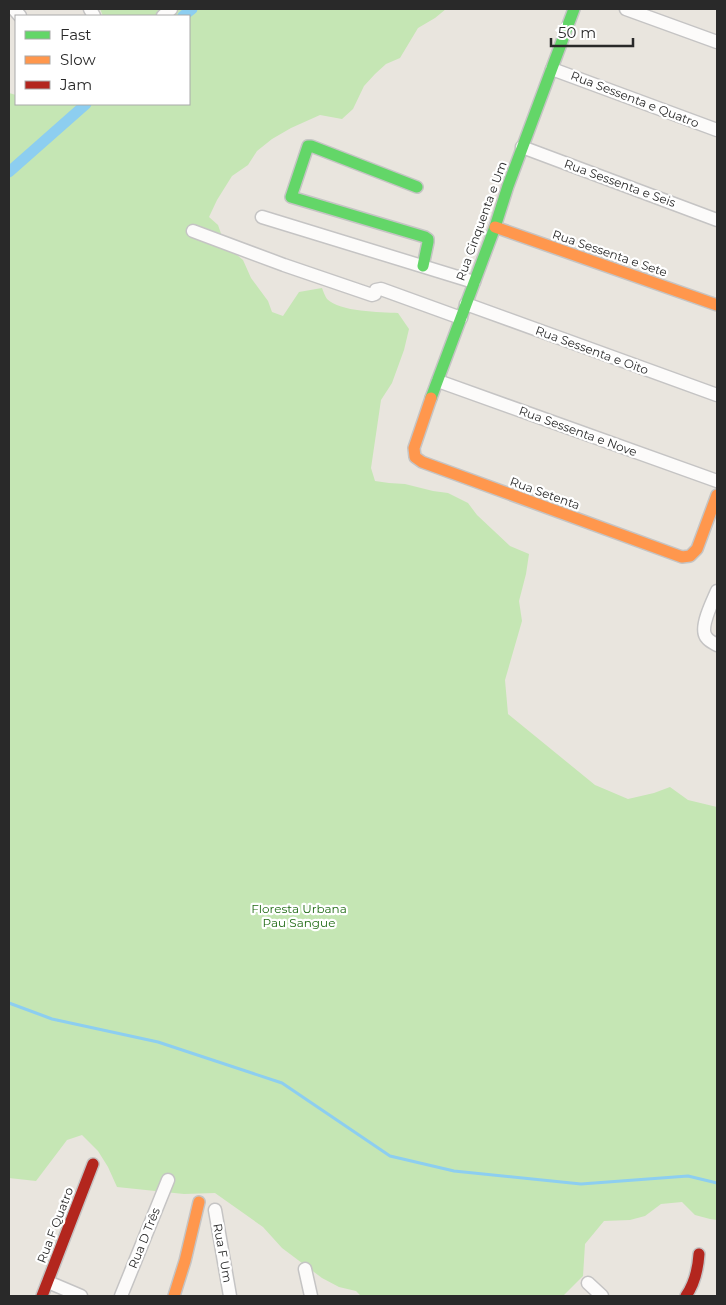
<svg xmlns="http://www.w3.org/2000/svg" width="726" height="1305" font-family="Montserrat,sans-serif">
<style>
.green{fill:#c5e6b4}
.lines{fill:none;stroke-linecap:round;stroke-linejoin:round}
.stream{stroke:#8dcef0;stroke-width:3}
.canal{stroke:#8dcef0;stroke-width:11}
.street-casing{stroke:#c5c4c4;stroke-width:15}
.fast-casing{stroke:#c5c4c4;stroke-width:14}
.slow-casing{stroke:#c5c4c4;stroke-width:14}
.jam-casing{stroke:#c5c4c4;stroke-width:14}
.street{stroke:#fcfbfa;stroke-width:12}
.fast{stroke:#63d668;stroke-width:11}
.slow{stroke:#ff974d;stroke-width:11}
.jam{stroke:#b3261e;stroke-width:11}
.labels{text-anchor:middle;dominant-baseline:central;stroke-width:4.5;stroke-linejoin:round;paint-order:stroke}
.street-label{font-size:12px;fill:#292929;stroke:#fff}
.park-label{font-size:12px;fill:#206b15;stroke:#fff}
</style>
<rect width="100%" height="100%" fill="#e9e5de"/>
<path class="green" d="M 100,9 L 446,9 L 435,18 L 418,28 L 400,58 L 386,64 L 375,74 L 364,86 L 353,109 L 342,119 L 320,115 L 291,128 L 272,139 L 257,151 L 248,165 L 232,176 L 217,200 L 209,217 L 218,225 L 225,245 L 243,260 L 251,278 L 268,301 L 272,312 L 283,316 L 299,292 L 322,288 C 323,291 325,296 327,299 C 340,312 380,312 398,313 L 409,329 L 404,350 L 392,383 L 381,400 L 371,468 L 375,481 L 389,483 L 405,484 L 433,491 L 448,493 L 468,503 L 477,515 L 510,546 L 529,554 L 526,574 L 519,601 L 522,621 L 505,680 L 508,714 L 595,785 L 628,799 L 654,793 L 670,787 L 688,800 L 717,807 L 717,1220 L 710,1219 L 695,1215 L 682,1202 L 661,1204 L 645,1216 L 630,1220 L 604,1221 L 585,1244 L 583,1276 L 563,1296 L 361,1296 L 356,1291 L 339,1287 L 322,1278 L 282,1248 L 263,1227 L 215,1193 L 184,1194 L 117,1187 L 108,1167 L 98,1151 L 82,1135 L 67,1140 L 36,1181 L 9,1178 L 9,93 L 16,95 L 16,104 L 189,104 L 189,16 L 103,16 Z"/>
<g class="lines">
<polyline class="stream" points="9,1003 52,1019 158,1042 282,1083 390,1156 454,1171 581,1184 688,1176 717,1183"/>
<g class="canal">
<polyline points="183,16 192,9"/>
<polyline points="9,172 86,104"/>
</g>
<g class="street-casing">
<g id="street">
<polyline points="14,9 20,16"/>
<polyline points="90,9 94,16"/>
<polyline points="626,9 717,42"/>
<polyline points="163,16 171,9"/>
<polyline points="552,69 717,130"/>
<polyline points="522,147 717,220"/>
<polyline points="262,217 474,282"/>
<polyline points="193,231 284,265 372,295 375,294 376,290 381,289 461,318"/>
<polyline points="466,304 717,395"/>
<polyline points="438,381 717,481"/>
<path d="M 717,591 C 713,601 698,629 707,638 C 709,641 714,643 717,645"/>
<polyline points="215,1210 230,1296"/>
<polyline points="305,1269 311,1296"/>
<polyline points="48,1282 81,1296"/>
<polyline points="588,1283 602,1296"/>
<polyline points="121,1296 168,1180"/>
</g>
</g>
<g class="fast-casing">
<g id="fast">
<polyline points="417,187 311,146 308,146 291,197 425,237 428,239 428,242 423,266"/>
<polyline points="431,398 495,227 508,186 574,9"/>
</g>
</g>
<g class="slow-casing">
<g id="slow">
<polyline points="495,227 717,305"/>
<polyline points="431,398 414,448 415,457 422,462 682,557 690,556 697,549 717,495"/>
<polyline points="174,1296 185,1261 199,1202"/>
</g>
</g>
<g class="jam-casing">
<g id="jam">
<polyline points="42,1296 93,1164"/>
<path d="M 686,1296 C 695,1283 698,1269 699,1254"/>
</g>
</g>
<use href="#street" class="street"/>
<use href="#fast" class="fast"/>
<use href="#slow" class="slow"/>
<use href="#jam" class="jam"/>
</g>
<g class="labels">
<g class="street-label">
<text transform="translate(635 99) rotate(21)">Rua Sessenta e Quatro</text>
<text transform="translate(620 183) rotate(20)">Rua Sessenta e Seis</text>
<text transform="translate(481 221) rotate(-70)">Rua Cinquenta e Um</text>
<text transform="translate(610 253) rotate(19)">Rua Sessenta e Sete</text>
<text transform="translate(592 350) rotate(20)">Rua Sessenta e Oito</text>
<text transform="translate(578 431) rotate(20)">Rua Sessenta e Nove</text>
<text transform="translate(545 493) rotate(20)">Rua Setenta</text>
<text transform="translate(55 1225) rotate(-69)">Rua F Quatro</text>
<text transform="translate(144 1238) rotate(-68)">Rua D Três</text>
<text transform="translate(223 1253) rotate(80)">Rua F Um</text>
</g>
<g class="park-label">
<text x="299" y="908">Floresta Urbana<tspan x="299" dy="14">Pau Sangue</tspan></text>
</g>
</g>
<rect width="726" height="1305" fill="none" stroke="#292929" stroke-width="20"/>
<rect x="15" y="15" width="175" height="90" fill="#ffffff" stroke="#a9a9a9"/>
<rect x="25" y="31" width="25" height="8" fill="#63d668" stroke="#a9a9a9"/>
<text x="60" y="40" font-size="15" fill="#292929">Fast</text>
<rect x="25" y="56" width="25" height="8" fill="#ff974d" stroke="#a9a9a9"/>
<text x="60" y="65" font-size="15" fill="#292929">Slow</text>
<rect x="25" y="81" width="25" height="8" fill="#b3261e" stroke="#a9a9a9"/>
<text x="60" y="90" font-size="15" fill="#292929">Jam</text>
<path d="M551 38v8h82v-8" fill="none" stroke="#292929" stroke-width="2.5"/>
<text x="558" y="38" font-size="15" fill="#292929" stroke="#ffffff" stroke-width="4" paint-order="stroke">50 m</text>
</svg>
